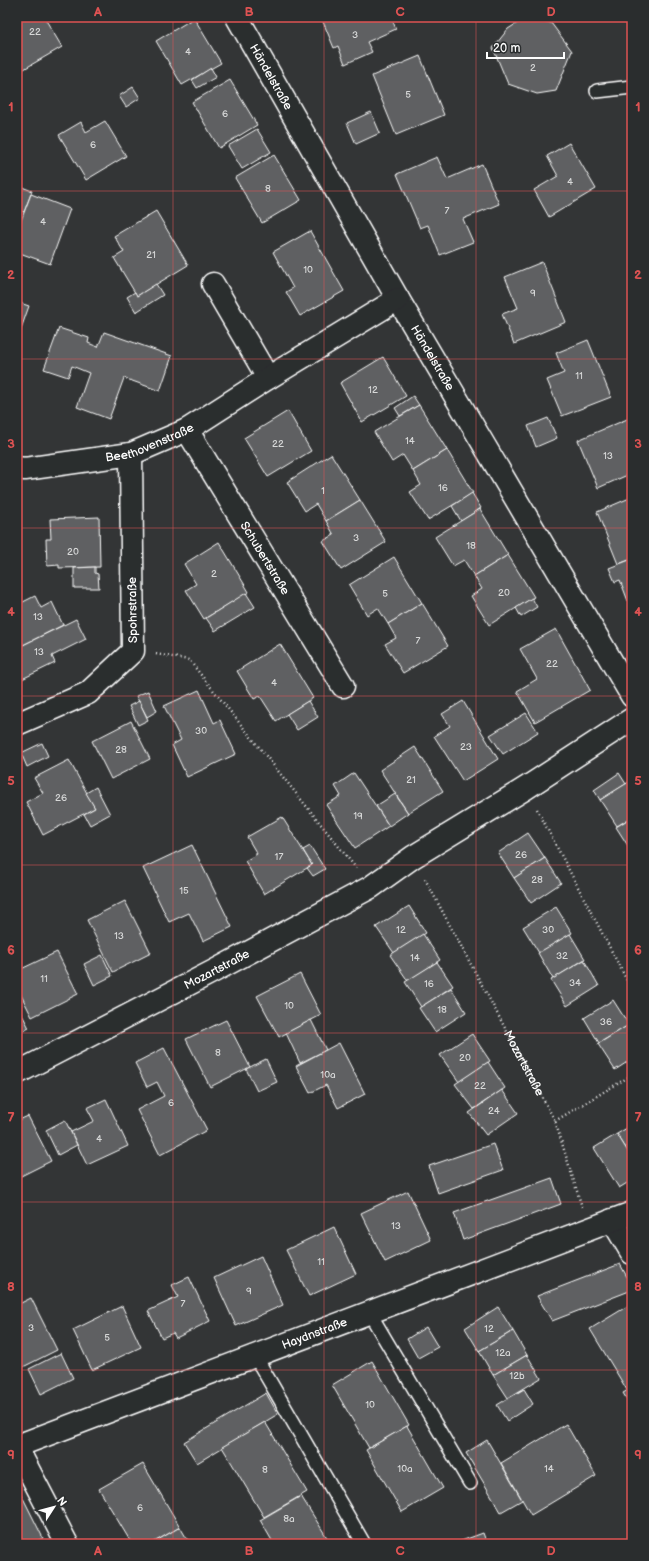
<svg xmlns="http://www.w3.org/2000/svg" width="649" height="1561" font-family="'Balsamiq Sans',sans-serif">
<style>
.building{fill:#5f6162;stroke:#fff}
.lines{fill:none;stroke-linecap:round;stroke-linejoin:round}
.service-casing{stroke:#fff;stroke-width:16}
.minor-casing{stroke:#fff;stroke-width:25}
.path{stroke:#fff;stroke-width:2.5;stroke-dasharray:1 3;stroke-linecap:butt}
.service{stroke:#2a2d2e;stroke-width:13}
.minor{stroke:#2a2d2e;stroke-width:22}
.tram{stroke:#fff;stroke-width:1}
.grid{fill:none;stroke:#de5353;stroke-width:1;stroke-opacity:0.55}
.labels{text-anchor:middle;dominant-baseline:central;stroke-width:4;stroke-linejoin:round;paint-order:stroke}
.number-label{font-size:10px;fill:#d7d8d8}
.street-label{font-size:12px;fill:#fff;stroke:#2a2d2e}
.neatline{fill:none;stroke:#de5353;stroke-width:1.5}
.grid-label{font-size:13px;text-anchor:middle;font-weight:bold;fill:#de5353}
</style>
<rect width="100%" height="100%" fill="#333536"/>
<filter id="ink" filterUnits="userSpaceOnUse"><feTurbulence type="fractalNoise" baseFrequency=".025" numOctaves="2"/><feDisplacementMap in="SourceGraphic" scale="8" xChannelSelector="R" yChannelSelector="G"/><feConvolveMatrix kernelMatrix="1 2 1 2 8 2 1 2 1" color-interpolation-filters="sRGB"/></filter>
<g filter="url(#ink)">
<g class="building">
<polygon points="17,17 44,17 62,47 17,73"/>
<polygon points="321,17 391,17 396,29 367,42 372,52 345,64 338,46 334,48"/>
<polygon points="527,17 551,23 572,51 556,91 537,94 508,84 493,48 508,29"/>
<polygon points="194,18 221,63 182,85 156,41"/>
<polygon points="420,56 444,115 396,135 372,76"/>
<polygon points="211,68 216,77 197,88 192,80"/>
<polygon points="230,80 257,125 219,148 192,102"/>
<polygon points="133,87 140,98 126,107 119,96"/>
<polygon points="371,112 380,133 356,144 347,123"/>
<polygon points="105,121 126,156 86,180 59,135 81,122 86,132"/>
<polygon points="257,129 271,152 242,169 228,146"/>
<polygon points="569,143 596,189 549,217 534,190 558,176 547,156"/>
<polygon points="274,155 301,200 262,223 235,178"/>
<polygon points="437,157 447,179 482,164 499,204 463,219 473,242 440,255 428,225 420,228 397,174"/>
<polygon points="17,185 32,191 24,212 17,210"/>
<polygon points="31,194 70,209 50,264 17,252 17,231"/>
<polygon points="156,211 188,265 137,296 114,258 124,252 114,236"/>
<polygon points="310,231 344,291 300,316 286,292 293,288 273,252"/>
<polygon points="542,262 566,322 514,344 502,314 518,308 505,277"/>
<polygon points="156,284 163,295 136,312 127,297 135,292 137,296"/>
<polygon points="17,302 29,306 17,340"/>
<polygon points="59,328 89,338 88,343 98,347 104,332 172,356 160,391 124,378 109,419 77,407 89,373 72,366 68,377 44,369"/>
<polygon points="588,340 611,397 562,416 547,380 564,373 556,353"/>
<polygon points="383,357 406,396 362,422 340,383"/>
<polygon points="413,396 419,405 400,416 395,408"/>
<polygon points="419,405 447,450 413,471 403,455 392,462 374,432"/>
<polygon points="288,411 311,451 268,477 244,438"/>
<polygon points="632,417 632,473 598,488 578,440"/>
<polygon points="548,418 557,438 536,447 528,426"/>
<polygon points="447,450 473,493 428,520 410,492 421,485 413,471"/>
<polygon points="331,454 360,500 326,521 316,504 305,511 287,482"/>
<polygon points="472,493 481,508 461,521 452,506"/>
<polygon points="632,497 632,559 618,564 597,512"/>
<polygon points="360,500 386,542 341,570 323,541 334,535 326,521"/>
<polygon points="480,509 508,555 474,576 464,560 453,566 435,537"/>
<polygon points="99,517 100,567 59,568 59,565 47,566 46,539 51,539 50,519"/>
<polygon points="219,542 249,592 204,619 186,590 196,584 184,564"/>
<polygon points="508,555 534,597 489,625 471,596 482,589 474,576"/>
<polygon points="394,557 422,603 388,624 378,608 367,615 349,585"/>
<polygon points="632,559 632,601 631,599 628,601 620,580 615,582 609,568"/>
<polygon points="95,567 95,573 98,574 99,588 74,588 74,568"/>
<polygon points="246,593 255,607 215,631 206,618"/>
<polygon points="35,596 41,608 52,602 63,625 23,645 17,632 17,605"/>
<polygon points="532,598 537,607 521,617 516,608"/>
<polygon points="422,603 448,646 403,673 385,644 396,638 388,624"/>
<polygon points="76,619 86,639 52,656 55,663 20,680 17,674 17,648"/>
<polygon points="556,629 590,690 535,722 517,691 537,679 520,649"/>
<polygon points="280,644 313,698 276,721 260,696 254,699 237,671"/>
<polygon points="199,690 214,723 220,720 236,754 187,777 172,745 181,740 164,706"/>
<polygon points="148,691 157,711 147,717 136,696"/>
<polygon points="139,701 148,720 138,725 129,706"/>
<polygon points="308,701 318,717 297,730 287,714"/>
<polygon points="463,701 498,759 463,781 434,736 450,726 442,714"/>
<polygon points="526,713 538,732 503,754 490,735"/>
<polygon points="131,721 150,759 111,779 92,741"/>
<polygon points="42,743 48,756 27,767 21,753"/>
<polygon points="415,747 443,791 408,813 380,770"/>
<polygon points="69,760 95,808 43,835 26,802 43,793 34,778"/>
<polygon points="354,773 389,826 355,848 326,805 341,796 335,786"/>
<polygon points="619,773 626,784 600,800 594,790"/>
<polygon points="632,780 632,817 617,826 600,800"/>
<polygon points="96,787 110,814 90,825 84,814 95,808 86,793"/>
<polygon points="395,794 408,813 389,826 376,806"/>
<polygon points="282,817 312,865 264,894 245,861 257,854 247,837"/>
<polygon points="632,817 632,852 616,827"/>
<polygon points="528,833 545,858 514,878 498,853"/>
<polygon points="192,845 232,927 203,941 189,913 169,922 143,868"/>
<polygon points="310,846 325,869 313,876 307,868 312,865 303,850"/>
<polygon points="545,858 561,883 531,903 514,878"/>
<polygon points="125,901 151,953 113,972 87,920"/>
<polygon points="409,906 426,933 394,953 376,927"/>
<polygon points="556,907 572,933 539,953 523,927"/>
<polygon points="423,934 440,960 408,981 390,955"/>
<polygon points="570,934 585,959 553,979 538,953"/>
<polygon points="57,952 78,994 32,1017 17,987 17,971"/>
<polygon points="102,955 112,976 94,985 84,964"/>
<polygon points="584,960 599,986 567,1006 551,980"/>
<polygon points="437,962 453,986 421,1007 405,982"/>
<polygon points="300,974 321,1015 279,1037 257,996"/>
<polygon points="451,988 466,1012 435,1032 419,1008"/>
<polygon points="613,1000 629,1025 599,1043 584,1018"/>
<polygon points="17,1005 29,1028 17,1034"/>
<polygon points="226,1020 250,1067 210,1087 186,1039"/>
<polygon points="311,1020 326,1050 300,1063 286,1033"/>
<polygon points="627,1026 632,1033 632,1059 615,1070 598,1044"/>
<polygon points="472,1034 490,1061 459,1082 440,1055"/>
<polygon points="339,1043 365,1094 338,1108 326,1085 310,1093 296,1066"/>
<polygon points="164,1048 207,1130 160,1155 137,1110 164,1096 157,1082 147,1087 135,1063"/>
<polygon points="266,1059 277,1082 257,1091 246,1069"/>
<polygon points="488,1062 505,1088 474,1109 455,1084"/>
<polygon points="502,1090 518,1113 486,1135 469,1113"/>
<polygon points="106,1099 128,1146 87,1165 71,1132 94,1121 87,1108"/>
<polygon points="28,1116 51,1161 17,1178 17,1121"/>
<polygon points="65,1120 77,1145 58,1155 46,1130"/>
<polygon points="632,1125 632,1158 617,1134"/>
<polygon points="617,1134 632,1158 632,1180 619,1188 594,1148"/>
<polygon points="493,1144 503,1170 438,1193 429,1166"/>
<polygon points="552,1178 561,1204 463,1240 454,1213"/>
<polygon points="408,1191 431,1240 385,1262 361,1213"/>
<polygon points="334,1227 356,1274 309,1296 286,1250"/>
<polygon points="261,1256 283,1305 236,1326 214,1278"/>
<polygon points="620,1264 632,1286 632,1290 552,1321 537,1296"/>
<polygon points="189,1277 210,1321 176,1338 173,1333 162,1338 148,1311 178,1297 172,1285"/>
<polygon points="31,1298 57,1350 17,1370 17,1305"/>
<polygon points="631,1304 632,1307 632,1388 627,1390 590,1329"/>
<polygon points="122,1306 141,1347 92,1370 73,1330"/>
<polygon points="498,1307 513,1331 479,1351 465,1328"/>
<polygon points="426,1327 438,1347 418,1358 407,1339"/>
<polygon points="513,1331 527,1355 493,1375 479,1351"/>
<polygon points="61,1353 73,1378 41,1394 29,1369"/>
<polygon points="527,1355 541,1378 508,1398 493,1375"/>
<polygon points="372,1361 409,1425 369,1448 332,1385"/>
<polygon points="632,1388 632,1408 623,1393"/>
<polygon points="524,1389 533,1404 507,1421 497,1405"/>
<polygon points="266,1393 278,1414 197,1463 184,1442"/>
<polygon points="265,1422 307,1492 264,1517 222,1447"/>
<polygon points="566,1424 596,1476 531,1515 501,1463"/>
<polygon points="407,1426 443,1488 402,1512 366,1450"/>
<polygon points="487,1440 522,1500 501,1512 466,1453"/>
<polygon points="143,1464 180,1527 151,1544 132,1544 99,1489"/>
<polygon points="17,1486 43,1538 31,1544 24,1544 17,1530"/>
<polygon points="301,1496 331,1544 274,1544 260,1520"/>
<polygon points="180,1527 190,1544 151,1544"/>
<polygon points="17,1530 23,1543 21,1544 17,1544"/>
<polygon points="483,1533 487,1544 453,1544"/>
</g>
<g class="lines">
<g class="service-casing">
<g id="service">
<polyline points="597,91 632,87"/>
<polyline points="369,1312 470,1483"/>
<polyline points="255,1356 364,1544"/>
</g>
</g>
<g class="minor-casing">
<g id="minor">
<path id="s2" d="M 237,17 L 398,299 L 632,696"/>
<polyline points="213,284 268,378"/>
<path id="s3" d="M 187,430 L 343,686"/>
<path id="s4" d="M 17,468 L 25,469 L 131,454 L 187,430 L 268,378 L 398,299"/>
<polyline points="17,724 88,693 133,651 131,454"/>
<path id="s5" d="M 17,1073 L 214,971 L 371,887 L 413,857 L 526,788 L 632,719"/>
<polyline points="612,1220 632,1253"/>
<path id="s6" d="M 17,1446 L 632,1213"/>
<polyline points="17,1448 67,1544"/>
</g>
</g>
<g class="path">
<polyline points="156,654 189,660 356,868"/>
<polyline points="537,809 632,990"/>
<path id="s1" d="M 425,879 L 555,1121 L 582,1207"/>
<polyline points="555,1121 632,1075"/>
</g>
<use href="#service" class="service"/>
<use href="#minor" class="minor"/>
<polyline class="tram" points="618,1544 632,1539"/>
</g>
</g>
<path class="grid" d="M 173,17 L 173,1544M 324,17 L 324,1544M 476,17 L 476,1544M 17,191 L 632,191M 17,359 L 632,359M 17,528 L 632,528M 17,696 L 632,696M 17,865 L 632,865M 17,1033 L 632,1033M 17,1202 L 632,1202M 17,1370 L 632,1370"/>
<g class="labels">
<g class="number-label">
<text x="35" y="32">22</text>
<text x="355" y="35">3</text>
<text x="188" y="52">4</text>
<text x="533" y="68">2</text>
<text x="408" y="95">5</text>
<text x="225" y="114">6</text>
<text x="93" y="145">6</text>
<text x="570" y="182">4</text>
<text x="268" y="189">8</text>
<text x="447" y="211">7</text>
<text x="43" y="222">4</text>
<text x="151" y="255">21</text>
<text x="308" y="270">10</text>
<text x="533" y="293">9</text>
<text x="579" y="376">11</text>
<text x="373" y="390">12</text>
<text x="410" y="441">14</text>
<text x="278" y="444">22</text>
<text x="608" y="456">13</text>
<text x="443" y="488">16</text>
<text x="323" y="491">1</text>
<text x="356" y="538">3</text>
<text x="471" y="546">18</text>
<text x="73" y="552">20</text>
<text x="214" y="574">2</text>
<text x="504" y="593">20</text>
<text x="385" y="594">5</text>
<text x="38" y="617">13</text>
<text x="418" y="641">7</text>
<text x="39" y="652">13</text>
<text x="552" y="664">22</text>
<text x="274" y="683">4</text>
<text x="201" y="731">30</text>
<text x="466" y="747">23</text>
<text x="121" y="750">28</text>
<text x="411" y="780">21</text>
<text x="61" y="798">26</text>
<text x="358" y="816">19</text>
<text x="521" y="855">26</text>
<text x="279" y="857">17</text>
<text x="537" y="880">28</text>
<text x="184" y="891">15</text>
<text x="401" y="930">12</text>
<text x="548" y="930">30</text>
<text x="119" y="936">13</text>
<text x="562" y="956">32</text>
<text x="415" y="958">14</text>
<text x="44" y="979">11</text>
<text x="575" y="983">34</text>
<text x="429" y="984">16</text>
<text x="289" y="1006">10</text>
<text x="442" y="1010">18</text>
<text x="606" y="1022">36</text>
<text x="218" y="1053">8</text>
<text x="465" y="1058">20</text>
<text x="328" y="1075">10a</text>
<text x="480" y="1086">22</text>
<text x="171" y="1103">6</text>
<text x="494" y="1111">24</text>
<text x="99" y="1139">4</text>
<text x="396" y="1226">13</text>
<text x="321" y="1262">11</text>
<text x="249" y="1291">9</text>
<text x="183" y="1304">7</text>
<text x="31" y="1328">3</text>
<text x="489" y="1329">12</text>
<text x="107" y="1338">5</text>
<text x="503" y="1353">12a</text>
<text x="517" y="1376">12b</text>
<text x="370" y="1405">10</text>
<text x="405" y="1469">10a</text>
<text x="549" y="1469">14</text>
<text x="265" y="1470">8</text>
<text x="140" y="1508">6</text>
<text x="289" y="1519">8a</text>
</g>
<g class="street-label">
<text stroke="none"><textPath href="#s2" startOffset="69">Händelstraße</textPath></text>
<text stroke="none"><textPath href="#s2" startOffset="393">Händelstraße</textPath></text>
<text stroke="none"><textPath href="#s4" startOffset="136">Beethovenstraße</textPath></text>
<text stroke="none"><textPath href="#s3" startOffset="150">Schubertstraße</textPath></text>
<text transform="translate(133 610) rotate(-91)">Spohrstraße</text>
<text stroke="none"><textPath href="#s5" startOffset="225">Mozartstraße</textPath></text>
<text stroke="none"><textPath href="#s1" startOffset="209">Mozartstraße</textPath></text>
<text stroke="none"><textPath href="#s6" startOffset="318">Haydnstraße</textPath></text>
</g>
</g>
<rect width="649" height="1561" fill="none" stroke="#2a2d2e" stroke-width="44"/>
<g transform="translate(54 1507) rotate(54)" stroke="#2a2d2e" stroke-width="3" paint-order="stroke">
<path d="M0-3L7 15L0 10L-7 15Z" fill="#ffffff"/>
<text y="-6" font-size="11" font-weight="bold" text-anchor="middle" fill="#ffffff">N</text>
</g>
<path d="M487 52v6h77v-6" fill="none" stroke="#ffffff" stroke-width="2"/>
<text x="493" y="52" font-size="12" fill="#ffffff" stroke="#2a2d2e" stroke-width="3" paint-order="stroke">20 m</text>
<rect x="22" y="22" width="605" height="1517" class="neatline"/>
<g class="grid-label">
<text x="98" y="16">A</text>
<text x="249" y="16">B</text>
<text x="400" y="16">C</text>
<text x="551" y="16">D</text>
<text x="11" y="111">1</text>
<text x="638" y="111">1</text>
<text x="11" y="279">2</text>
<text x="638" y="279">2</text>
<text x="11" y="448">3</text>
<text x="638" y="448">3</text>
<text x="11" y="616">4</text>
<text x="638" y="616">4</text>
<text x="11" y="785">5</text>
<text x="638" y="785">5</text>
<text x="11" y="954">6</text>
<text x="638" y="954">6</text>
<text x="11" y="1122">7</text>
<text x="638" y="1122">7</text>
<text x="11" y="1291">8</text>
<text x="638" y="1291">8</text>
<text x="11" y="1459">9</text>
<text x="638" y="1459">9</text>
<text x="98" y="1555">A</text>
<text x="249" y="1555">B</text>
<text x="400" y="1555">C</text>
<text x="551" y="1555">D</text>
</g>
</svg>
